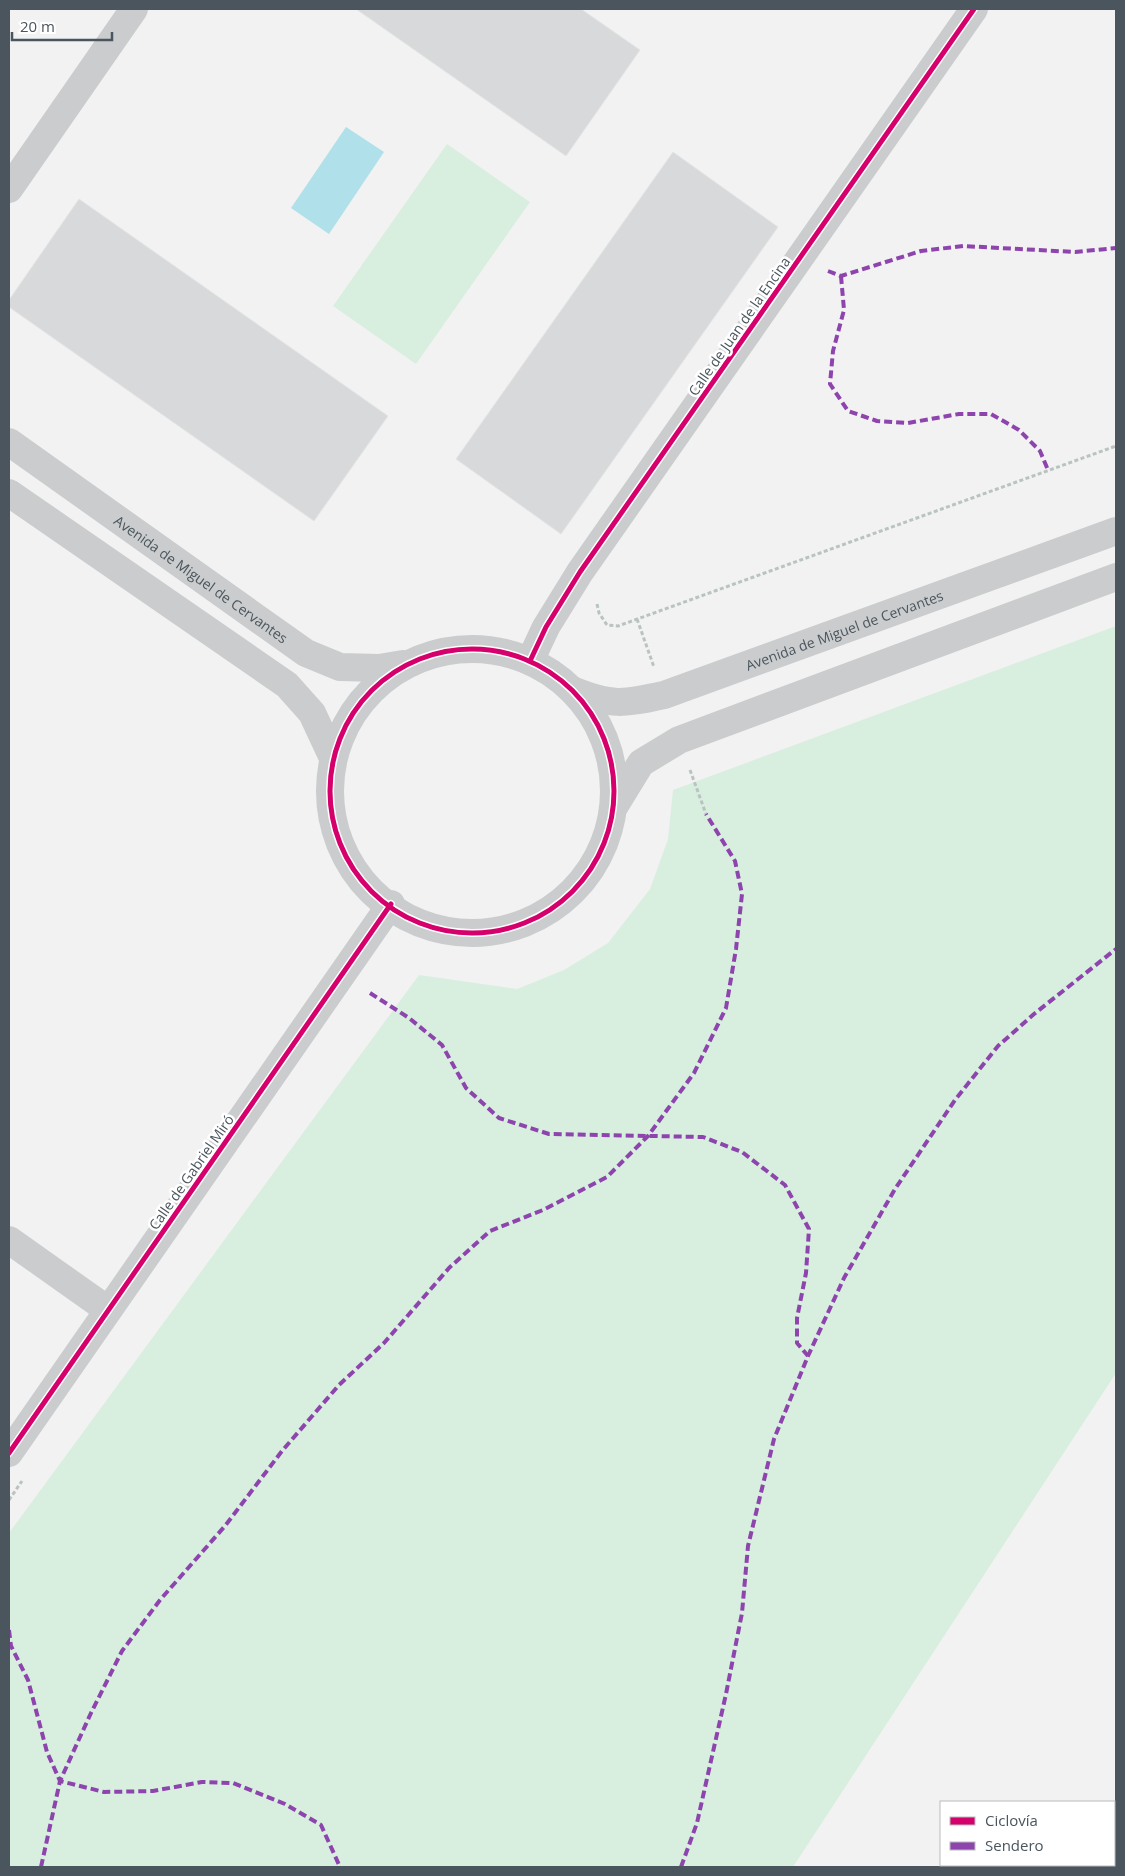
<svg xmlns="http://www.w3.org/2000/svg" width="1125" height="1876" font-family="'Open Sans',sans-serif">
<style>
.green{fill:#d8efe0}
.water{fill:#b0e0ea}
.building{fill:#d8d9da;stroke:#e3e4e5}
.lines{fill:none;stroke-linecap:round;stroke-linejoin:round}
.path{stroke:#b9c4c0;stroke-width:3;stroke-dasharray:4 2.5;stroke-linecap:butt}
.minor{stroke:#cacccd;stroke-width:28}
.quiet{stroke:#8e44ad;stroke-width:4;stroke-dasharray:8 4;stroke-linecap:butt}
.cycleway-casing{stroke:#fff;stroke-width:8}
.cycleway{stroke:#d6006c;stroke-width:5}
.labels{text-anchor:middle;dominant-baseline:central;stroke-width:5;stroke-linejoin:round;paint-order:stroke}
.street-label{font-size:14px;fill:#4a555d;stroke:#fff}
</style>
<rect width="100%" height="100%" fill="#f2f2f2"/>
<g class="green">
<polygon points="447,144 530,202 416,364 333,306"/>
<polygon points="1116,626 1116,1373 793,1867 9,1867 9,1533 419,975 517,989 564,970 608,943 650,889 668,839 673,790"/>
</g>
<polygon class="water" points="346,127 384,152 329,234 291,208"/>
<g class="building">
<polygon points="356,9 581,9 640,50 566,156"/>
<polygon points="673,152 778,227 561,534 456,459"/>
<polygon points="79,199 388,416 314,521 9,307 9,300"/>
</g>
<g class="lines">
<g class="path">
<polyline points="597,604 599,613 607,625 618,626 1116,446"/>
<polyline points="637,619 654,667"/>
<polyline points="690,770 706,814"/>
<polyline points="9,1500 22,1481"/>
</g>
<g class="minor">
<polyline points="9,189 134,9"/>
<path id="s1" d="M 9,442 L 306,653 L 340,667 L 379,668 L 403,664"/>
<polyline points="9,493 287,685 312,713 333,758"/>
<circle cx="472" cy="791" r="142"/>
<polyline points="530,661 546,627 580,572 974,9"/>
<path id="s2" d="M 572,690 C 612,706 623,704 664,695 L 1116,531"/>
<polyline points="614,807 641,763 679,740 1116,577"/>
<polyline points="9,1240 108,1310"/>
<polyline points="9,1453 391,904"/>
</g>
<g class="quiet">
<polyline points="828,271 841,276 921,251 963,246 1075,252 1116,248"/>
<polyline points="841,276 844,310 833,351 830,384 848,411 877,421 908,423 959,414 991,414 1019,430 1040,451 1048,470"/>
<polyline points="370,993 409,1018 442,1045 466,1088 499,1118 549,1134 703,1137 742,1152 785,1185 809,1229 806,1273 797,1318 797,1343 808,1356"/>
<polyline points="9,1630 11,1646 28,1680 47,1752 60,1781 104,1792 153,1791 202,1782 233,1783 285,1804 321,1825 340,1867"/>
<polyline points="41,1867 60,1781 91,1713 122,1651 160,1600 225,1526 282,1451 339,1385 384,1343 449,1268 490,1231 543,1210 607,1177 648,1136 694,1073 726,1008 736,949 742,894 735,861 706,814"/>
<polyline points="681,1867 697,1823 726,1694 742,1613 748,1546 774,1439 808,1356 844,1278 895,1189 955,1100 998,1046 1034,1014 1116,949"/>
</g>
<g class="cycleway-casing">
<g id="cycleway">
<circle cx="472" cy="791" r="142"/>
<polyline points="530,661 546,627 580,572 974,9"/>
<polyline points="9,1453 391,904"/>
</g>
</g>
<use href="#cycleway" class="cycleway"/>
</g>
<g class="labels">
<g class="street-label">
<text transform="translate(739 326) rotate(-55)">Calle de Juan de la Encina</text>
<text stroke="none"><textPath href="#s1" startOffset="236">Avenida de Miguel de Cervantes</textPath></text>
<text stroke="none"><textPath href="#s2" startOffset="286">Avenida de Miguel de Cervantes</textPath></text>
<text transform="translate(191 1172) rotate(-55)">Calle de Gabriel Miró</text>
</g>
</g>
<rect width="1125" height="1876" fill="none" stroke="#4a555d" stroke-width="20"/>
<rect x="940" y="1801" width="175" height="65" fill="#ffffff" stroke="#b7bbbe"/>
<rect x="950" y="1817" width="25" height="8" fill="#d6006c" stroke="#b7bbbe"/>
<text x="985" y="1826" font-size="15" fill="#4a555d">Ciclovía</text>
<rect x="950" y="1842" width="25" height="8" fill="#8e44ad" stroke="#b7bbbe"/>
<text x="985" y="1851" font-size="15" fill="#4a555d">Sendero</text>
<path d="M12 32v8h100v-8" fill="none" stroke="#4a555d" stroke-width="2.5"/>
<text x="20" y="32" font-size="15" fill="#4a555d" stroke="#ffffff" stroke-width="4" paint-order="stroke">20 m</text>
</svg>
